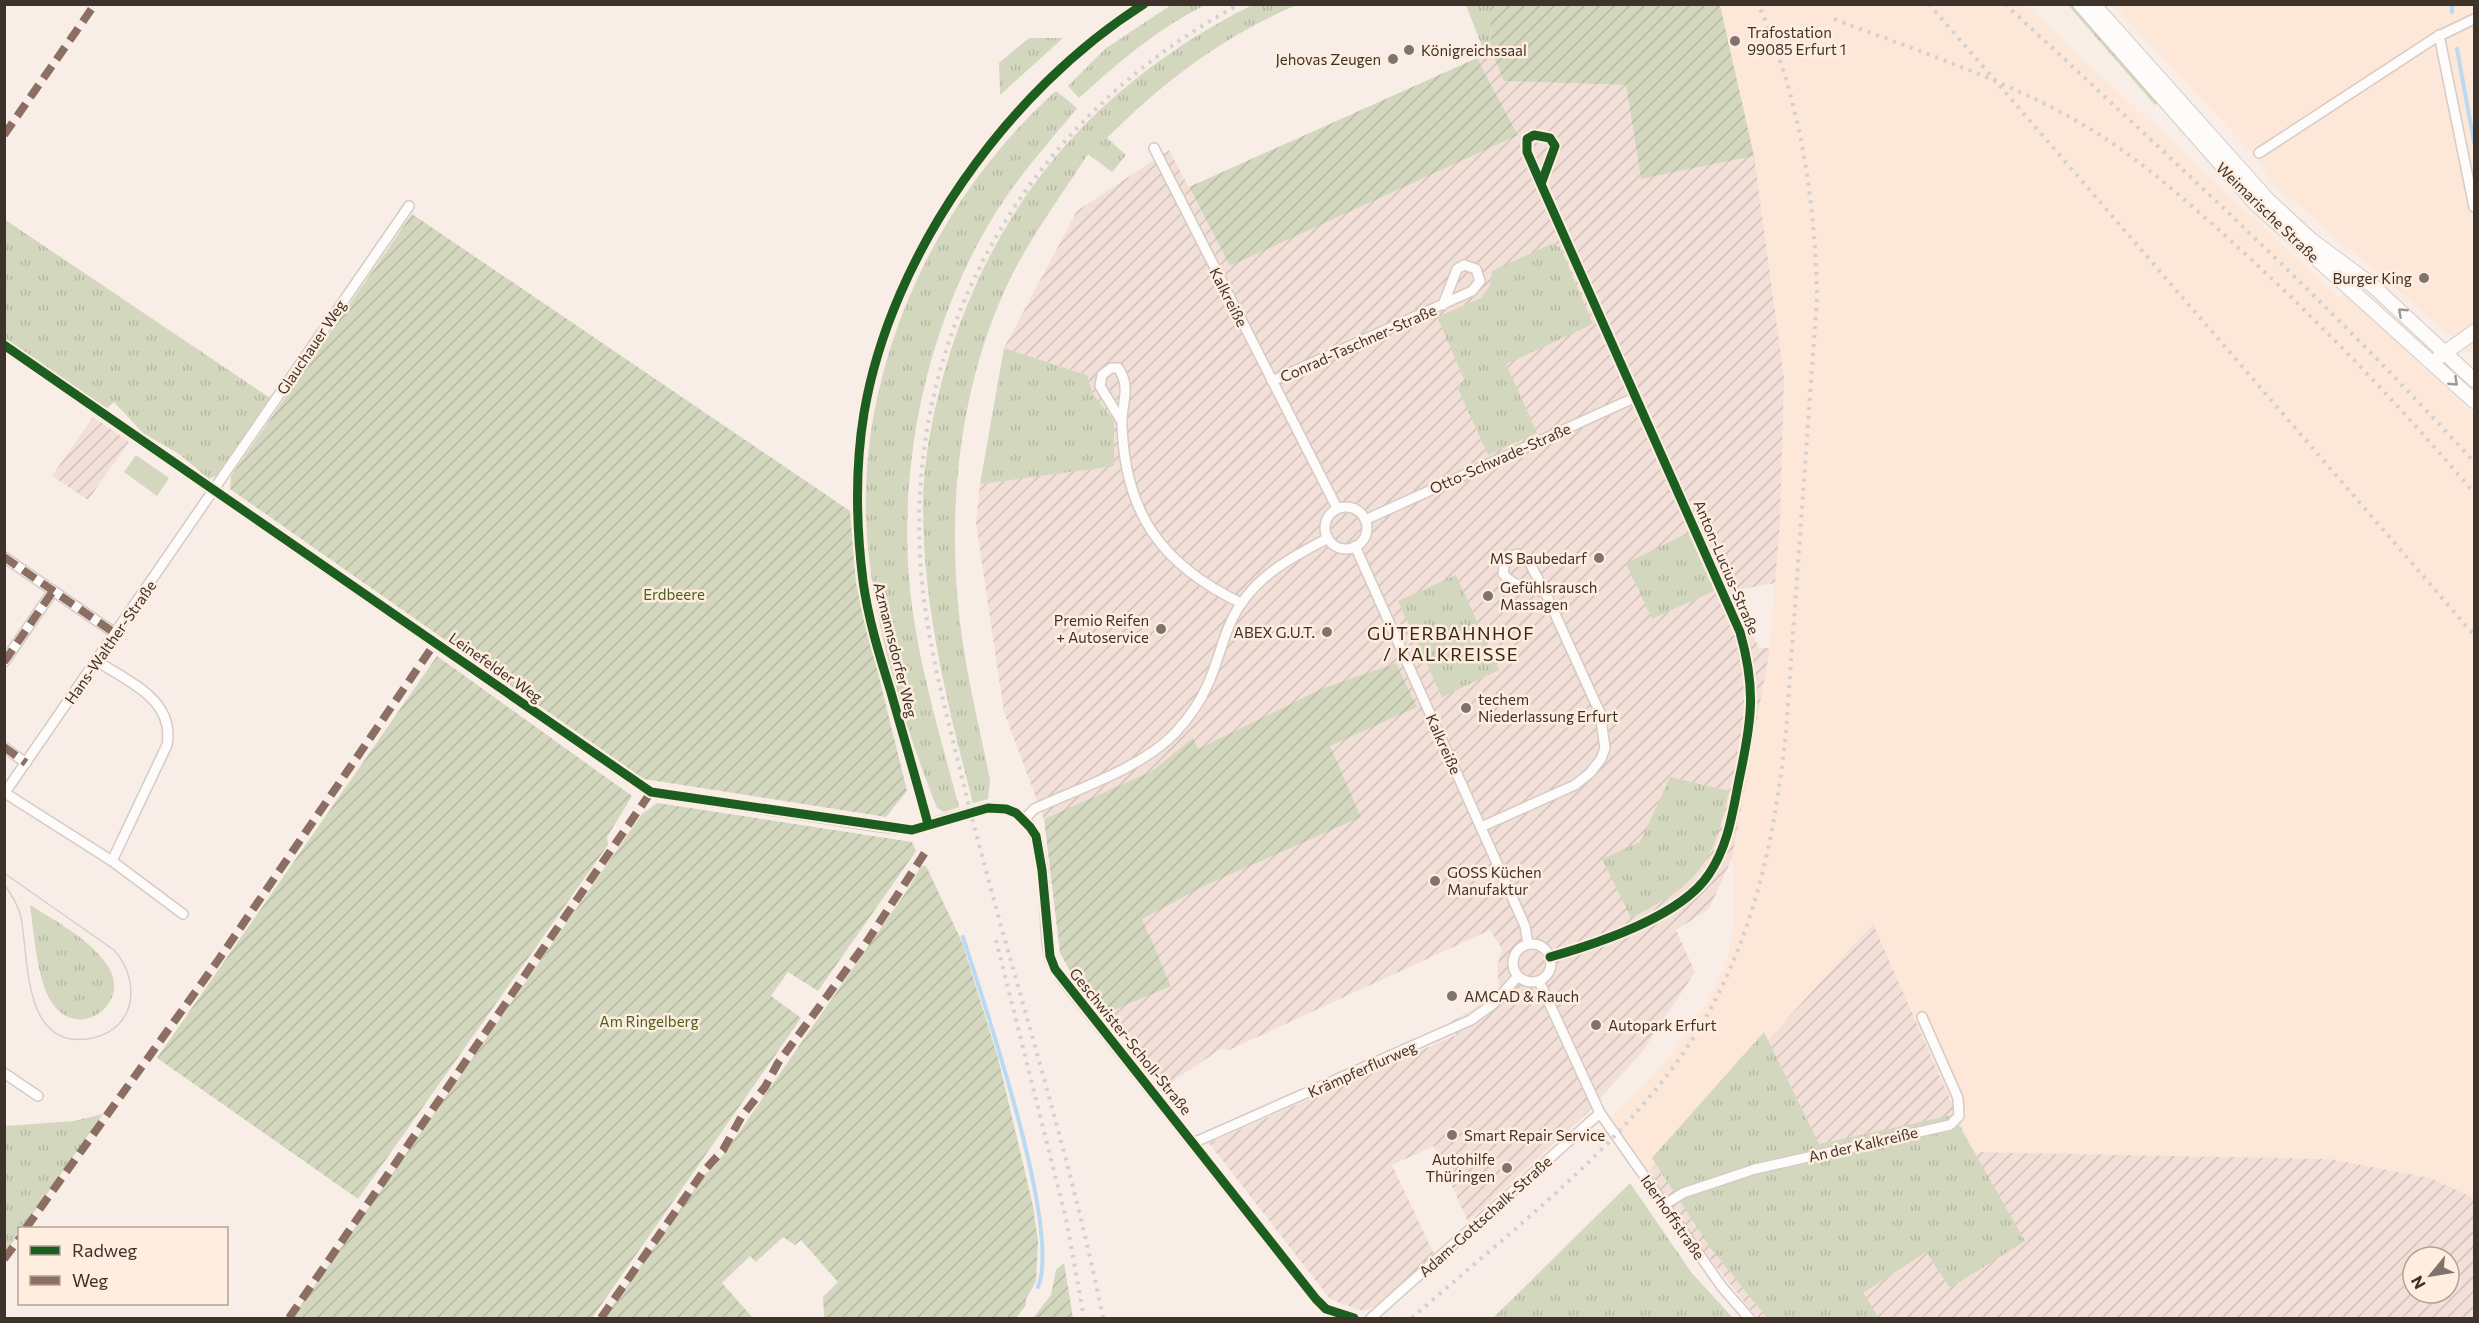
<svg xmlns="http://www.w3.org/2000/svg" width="2479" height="1323" font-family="Commissioner,sans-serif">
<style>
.built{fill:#fce7d9}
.industrial{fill:url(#industrial-furrows);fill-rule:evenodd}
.grass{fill:url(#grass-tufts)}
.garden{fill:url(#garden-furrows)}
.pitch{fill:#d3d7be}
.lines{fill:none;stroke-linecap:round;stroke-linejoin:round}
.stream{stroke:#bad9f2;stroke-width:4}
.minor-casing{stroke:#d5cbc4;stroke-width:12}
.secondary-casing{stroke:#d5cbc4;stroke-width:16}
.minor{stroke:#fefcfb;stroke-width:9}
.secondary{stroke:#fefcfb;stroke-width:14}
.tram{stroke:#d3d0ce;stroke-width:1.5}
.rail{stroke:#d3d0ce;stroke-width:4;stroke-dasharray:3 6;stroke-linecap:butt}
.minor-bridge-casing{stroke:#d5cbc4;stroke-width:12;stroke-linecap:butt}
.minor-bridge{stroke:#fefcfb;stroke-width:9}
.quiet{stroke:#8d6e63;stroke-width:8;stroke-dasharray:15 8;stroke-linecap:butt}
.cycleway-casing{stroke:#ffede0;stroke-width:13}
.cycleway{stroke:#1b5e20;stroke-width:9}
.oneway{stroke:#9e9893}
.poi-dot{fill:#7f746d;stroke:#ffede0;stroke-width:2}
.labels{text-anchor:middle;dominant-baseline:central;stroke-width:5;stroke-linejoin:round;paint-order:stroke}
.poi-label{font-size:15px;fill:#3e332b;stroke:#ffede0;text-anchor:start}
.street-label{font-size:15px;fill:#3e332b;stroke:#ffede0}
.park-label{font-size:15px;fill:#49601d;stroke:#ffede0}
.quarter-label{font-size:18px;letter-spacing:1.5px;fill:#3b2614;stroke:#ffede0}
</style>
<defs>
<pattern id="industrial-furrows" width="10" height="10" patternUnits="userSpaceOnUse" patternTransform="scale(1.5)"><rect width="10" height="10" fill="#f2e0d8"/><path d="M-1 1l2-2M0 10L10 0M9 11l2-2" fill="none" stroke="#d1c1ba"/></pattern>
<pattern id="grass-tufts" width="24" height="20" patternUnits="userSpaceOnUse" patternTransform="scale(1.5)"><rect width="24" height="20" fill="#d3d7be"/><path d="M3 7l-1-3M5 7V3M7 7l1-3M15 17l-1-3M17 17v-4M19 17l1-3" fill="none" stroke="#b6b9a3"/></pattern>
<pattern id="garden-furrows" width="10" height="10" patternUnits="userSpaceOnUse" patternTransform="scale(1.5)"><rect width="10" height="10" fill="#d3d7be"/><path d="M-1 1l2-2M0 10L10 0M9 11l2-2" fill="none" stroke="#b6b9a3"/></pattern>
</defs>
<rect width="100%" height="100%" fill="#f8eee7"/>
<g class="built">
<polygon points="1720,5 2025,5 2338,297 2345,294 2474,415 2474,1198 2430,1178 2330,1159 1973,1152 1873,924 1649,1172 1611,1118 1669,1058 1705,1006 1727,961 1735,919 1735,882 1732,858 1770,648 1780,522 1784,378 1754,156"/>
<polygon points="2114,5 2474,5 2474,356 2270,181 2265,167"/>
</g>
<g class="industrial">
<polygon points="1492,53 1504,81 1626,85 1641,179 1754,156 1784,378 1780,522 1775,583 1734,591 1759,648 1770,648 1732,858 1709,909 1676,930 1695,972 1642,1052 1588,1112 1468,1222 1434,1146 1392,1165 1434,1254 1377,1306 1363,1311 1330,1299 1209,1143 1456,1035 1451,1022 1486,1001 1499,987 1497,967 1502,949 1490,930 1229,1050 1221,1049 1165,1086 1102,1015 1171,985 1141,919 1206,885 1329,746 1416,707 1396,663 1321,689 1198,749 1192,739 1152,771 1044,819 1004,712 976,523 980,484 1114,465 1114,421 1093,394 1087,375 1004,348 1077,211 1169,150 1230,266 1518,134 1477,58"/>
<polygon points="93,417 129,442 88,500 52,476"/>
<path d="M 1873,924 L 1973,1152 L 2330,1159 L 2430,1178 L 2474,1198 L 2474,1318 L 1757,1318 L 1695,1240 L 1649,1172 ZM 2413,1257 L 2449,1257 L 2449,1293 L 2413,1293 Z"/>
</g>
<g class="grass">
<path d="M 1254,4 L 1297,5 C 1224,35 1162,83 1107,138 L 1126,155 L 1112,172 L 1088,154 C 1063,193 1035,231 1013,273 C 961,377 947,499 959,614 C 965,670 979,725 990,780 L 988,799 L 973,803 C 948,707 924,612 923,512 C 922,467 932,417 944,373 C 992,203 1096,83 1254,4 Z"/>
<path d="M 1171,5 L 1205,5 C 1157,29 1119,62 1079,98 L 1068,86 L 1105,49 Z"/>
<polygon points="1466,5 1489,5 1492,53 1486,56"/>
<polygon points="2068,5 2072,5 2158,103 2155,105"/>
<polygon points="1029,38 1063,38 1000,95 999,63"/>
<path d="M 1056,91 L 1077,108 C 1053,138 1027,166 1006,197 C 930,309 897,457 910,590 C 918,664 940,735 959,807 L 944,812 L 937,808 C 903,723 869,610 866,518 C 861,359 938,196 1056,91 Z"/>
<polygon points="4,219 270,398 218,475 209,479 179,454 143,433 114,402 107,408 97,403 5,340"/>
<polygon points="1551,244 1560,247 1593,324 1506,364 1537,433 1488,455 1457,386 1465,381 1437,317 1481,298 1490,285 1492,271"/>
<polygon points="1004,348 1087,375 1093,394 1114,421 1114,466 980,484"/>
<polygon points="1688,533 1714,591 1652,619 1626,563"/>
<polygon points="1456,575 1499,670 1442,697 1398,601"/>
<path d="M 1670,777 L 1729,791 C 1713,865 1699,884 1631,918 L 1602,859 L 1640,842 Z"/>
<path d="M 30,905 C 57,922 92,940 109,968 C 130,1003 82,1039 55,1007 C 37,986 34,933 30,905 Z"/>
<polygon points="1764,1032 1819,1144 1953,1115 2025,1241 1950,1288 1926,1252 1863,1293 1879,1318 1767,1318 1709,1246 1652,1158"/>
<polygon points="103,1114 23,1228 20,1228 19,1233 5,1254 5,1126 74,1121"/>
<polygon points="1630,1183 1691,1272 1733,1318 1493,1318"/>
</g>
<g class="garden">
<polygon points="1489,5 1720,5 1754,156 1641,179 1626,85 1504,81 1492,53"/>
<polygon points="1477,58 1518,135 1230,266 1189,187"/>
<polygon points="412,214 850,511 856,583 907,791 886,817 644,779 230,489 231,476"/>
<polygon points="437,656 632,796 607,837 608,845 358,1199 157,1058"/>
<polygon points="1396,663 1417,707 1330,746 1361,817 1206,885 1142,919 1171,986 1102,1015 1075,980 1060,953 1044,819 1152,771 1193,738 1198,749 1321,689"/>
<polygon points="657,803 912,842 916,851 818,991 788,972 771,996 801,1018 592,1318 292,1318 642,814"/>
<polygon points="921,866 926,866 962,942 998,1058 1033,1206 1038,1241 1036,1281 1026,1299 1026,1305 1016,1318 824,1318 823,1297 838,1282 801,1240 795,1245 783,1237 756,1262 750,1256 722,1283 753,1318 604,1318 705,1174 714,1167 726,1151 908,889"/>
<polygon points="1064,1263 1073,1318 1033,1318 1051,1295 1056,1270"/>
</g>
<polygon class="pitch" points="136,455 169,478 157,496 124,472"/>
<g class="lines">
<g class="stream">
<polyline points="2452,4 2452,12"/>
<polyline points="2457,49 2474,142"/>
<path d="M 963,937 C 984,1004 1062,1229 1038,1287"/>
</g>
<g class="minor-casing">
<g id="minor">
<polyline points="2439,35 2474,207"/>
<polyline points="1154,148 1337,508"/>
<polyline points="2259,153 2435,38 2474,19"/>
<path d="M 1541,184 L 1527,152 L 1527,139 L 1534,135 L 1550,138 L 1555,146 L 1541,184 L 1740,632 C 1756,688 1752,719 1740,775 C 1733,809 1729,845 1709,874 C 1682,916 1596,944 1550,957"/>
<polyline points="1272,381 1472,291 1480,281 1476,269 1464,265 1457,269 1443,305"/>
<polyline points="92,406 651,792 881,827 912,830 946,819"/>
<path d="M 1122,422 L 1100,386 L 1102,375 L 1111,368 L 1118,368 C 1132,387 1121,404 1122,425 C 1125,514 1162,565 1241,603"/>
<circle cx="1346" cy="528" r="21"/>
<polyline points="1365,520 1636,397"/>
<polyline points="1355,546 1525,926 1528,944"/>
<polyline points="4,557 116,634"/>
<path d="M 97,661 C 130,683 175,700 167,745 L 112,861"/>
<polyline points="4,662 53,591"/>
<polyline points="4,747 26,763"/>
<polyline points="5,793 112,861 183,914"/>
<polyline points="4,794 409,206"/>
<path d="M 988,808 C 1062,802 1037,914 1050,958 C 1053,967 1059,974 1064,982 L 1316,1299 L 1326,1309 L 1354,1318"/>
<path d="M 1024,820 L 1034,809 C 1077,789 1142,768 1175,733 C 1188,719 1200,703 1208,684 C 1220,658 1224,628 1241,604 C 1261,573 1296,555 1328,538"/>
<path d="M 928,824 C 916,779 903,734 890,689 C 879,654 868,618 863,581 C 856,525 855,468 864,413 C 891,254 1008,90 1144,4"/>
<path d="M 1481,827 L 1575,785 L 1590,773 L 1601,759 L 1605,748 L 1600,713 L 1545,592 L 1529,562 L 1517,554 L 1505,560 L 1503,574 C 1516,588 1528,588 1545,592"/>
<circle cx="1532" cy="963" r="19"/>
<polyline points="1539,981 1600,1113 1722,1287 1749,1318"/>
<polyline points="4,1073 38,1096"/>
<polyline points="1193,1143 1471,1020 1493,1004 1518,976"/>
<polyline points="1664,1205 1683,1193 1755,1169 1950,1125 1959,1116 1958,1098 1922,1017"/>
<polyline points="1371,1318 1600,1113"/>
</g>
</g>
<g class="secondary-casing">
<g id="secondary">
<polyline points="2080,4 2255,203 2474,401"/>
<polyline points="2093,4 2267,199 2311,240 2372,285 2474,380"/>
<polyline points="2439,357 2474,332"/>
</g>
</g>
<use href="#minor" class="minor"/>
<use href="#secondary" class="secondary"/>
<path class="tram" d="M 4,873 L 114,950 C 141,980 137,1028 93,1038 C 22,1053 29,959 21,917 C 18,905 12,895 4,884"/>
<g class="rail">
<polyline points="1929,4 2474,635"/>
<path d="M 2005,4 C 2166,154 2327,300 2474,462"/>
<path d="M 1834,19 C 1915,50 1999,77 2075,120 C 2132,152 2181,196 2229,239 C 2316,318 2398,403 2474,493"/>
<polyline points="996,940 1067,1223 1084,1318"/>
<path d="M 1103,1318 C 1067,1139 1008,964 964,786 C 946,710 924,635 920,556 C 908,321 1034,114 1240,4"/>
<path d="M 1412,1318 C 1516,1226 1646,1130 1712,1006 C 1758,920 1776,827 1786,732 L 1817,298 C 1815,197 1800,97 1758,4"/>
</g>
<g class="minor-bridge-casing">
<polyline id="minor-bridge" points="946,819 988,808"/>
</g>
<use href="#minor-bridge" class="minor-bridge"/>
<g class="quiet">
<polyline points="4,135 95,4"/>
<polyline points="4,557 116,634"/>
<polyline points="4,662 53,591"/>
<polyline points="4,747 26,763"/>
<polyline points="26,1228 219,959 435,643"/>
<polyline points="4,1259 20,1238"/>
<polyline points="289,1318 651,792"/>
<polyline points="601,1318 703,1172 723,1150 742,1116 765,1087 778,1063 866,943 926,851"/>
</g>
<g class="cycleway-casing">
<g id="cycleway">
<path d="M 1541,184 L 1527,152 L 1527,139 L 1534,135 L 1550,138 L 1555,146 L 1541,184 L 1740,632 C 1756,688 1752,719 1740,775 C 1733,809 1729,845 1709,874 C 1682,916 1596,944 1550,957"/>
<polyline points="4,345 651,792 912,830 988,808 1006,809 1016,813 1030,827 1036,836 1042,870 1050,956 1055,969 1316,1299 1326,1309 1354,1318"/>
<path d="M 928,824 C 916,779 903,734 890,689 C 879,654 868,618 863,581 C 856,525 855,468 864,413 C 891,254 1008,90 1144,4"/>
</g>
</g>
<use href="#cycleway" class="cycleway"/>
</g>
<defs><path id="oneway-chevron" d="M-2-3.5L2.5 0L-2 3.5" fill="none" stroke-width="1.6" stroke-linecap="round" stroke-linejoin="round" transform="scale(1.5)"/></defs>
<g class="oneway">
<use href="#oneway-chevron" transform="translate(2402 312) rotate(-137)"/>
<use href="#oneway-chevron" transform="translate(2454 382) rotate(43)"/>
</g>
<g class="poi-dot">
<circle cx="1735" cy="41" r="6"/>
<circle cx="1409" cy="50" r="6"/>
<circle cx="1393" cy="59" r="6"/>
<circle cx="2424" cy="278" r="6"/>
<circle cx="1599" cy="558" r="6"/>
<circle cx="1488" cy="596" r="6"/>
<circle cx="1161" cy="629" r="6"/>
<circle cx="1327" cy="632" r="6"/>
<circle cx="1466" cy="708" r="6"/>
<circle cx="1435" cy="881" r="6"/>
<circle cx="1452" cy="996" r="6"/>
<circle cx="1596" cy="1025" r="6"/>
<circle cx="1452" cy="1135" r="6"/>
<circle cx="1507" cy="1168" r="6"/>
</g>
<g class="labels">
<g class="poi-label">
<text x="1747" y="32">Trafostation<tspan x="1747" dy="17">99085 Erfurt 1</tspan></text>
<text x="1421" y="50">Königreichssaal</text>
<text x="1381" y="59" text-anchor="end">Jehovas Zeugen</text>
<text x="2412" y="278" text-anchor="end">Burger King</text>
<text x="1587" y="558" text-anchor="end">MS Baubedarf</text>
<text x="1500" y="587">Gefühlsrausch<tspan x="1500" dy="17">Massagen</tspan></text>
<text x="1149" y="620" text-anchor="end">Premio Reifen<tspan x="1149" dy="17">+ Autoservice</tspan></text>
<text x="1315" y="632" text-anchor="end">ABEX G.U.T.</text>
<text x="1478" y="699">techem<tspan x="1478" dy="17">Niederlassung Erfurt</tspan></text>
<text x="1447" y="872">GOSS Küchen<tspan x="1447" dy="17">Manufaktur</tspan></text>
<text x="1464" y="996">AMCAD &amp; Rauch</text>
<text x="1608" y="1025">Autopark Erfurt</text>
<text x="1464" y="1135">Smart Repair Service</text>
<text x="1495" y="1159" text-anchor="end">Autohilfe<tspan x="1495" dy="17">Thüringen</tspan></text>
</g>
<g class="street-label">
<text transform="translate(2268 212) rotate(44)">Weimarische Straße</text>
<text transform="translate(1229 297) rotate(63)">Kalkreiße</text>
<text transform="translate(1358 343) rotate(-24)">Conrad-Taschner-Straße</text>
<text transform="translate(311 347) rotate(-56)">Glauchauer Weg</text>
<text transform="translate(1500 458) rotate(-24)">Otto-Schwade-Straße</text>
<text transform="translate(1727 567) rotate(67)">Anton-Lucius-Straße</text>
<text transform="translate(110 642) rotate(-55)">Hans-Walther-Straße</text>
<text transform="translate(896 650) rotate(76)">Azmannsdorfer Weg</text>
<text transform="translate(496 667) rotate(35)">Leinefelder Weg</text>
<text transform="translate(1444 744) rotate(66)">Kalkreiße</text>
<text transform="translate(1131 1041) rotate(51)">Geschwister-Scholl-Straße</text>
<text transform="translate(1362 1069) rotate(-24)">Krämpferflurweg</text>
<text transform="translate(1863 1144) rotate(-13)">An der Kalkreiße</text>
<text transform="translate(1485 1216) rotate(-42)">Adam-Gottschalk-Straße</text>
<text transform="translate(1673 1217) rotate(55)">Iderhoffstraße</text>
</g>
<g class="park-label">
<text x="674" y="594">Erdbeere</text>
<text x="649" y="1021">Am Ringelberg</text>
</g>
<g class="quarter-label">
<text x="1451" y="633">GÜTERBAHNHOF<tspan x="1451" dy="21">/ KALKREISSE</tspan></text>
</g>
</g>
<rect width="2479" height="1323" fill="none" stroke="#3e332b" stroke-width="12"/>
<rect x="18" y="1227" width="210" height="78" fill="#ffede0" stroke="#b2a398" stroke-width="1.5"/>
<rect x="30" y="1246" width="30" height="9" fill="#1b5e20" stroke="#b2a398" stroke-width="1.5"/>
<text x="72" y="1257" font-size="18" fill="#3e332b">Radweg</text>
<rect x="30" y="1276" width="30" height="9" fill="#8d6e63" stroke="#b2a398" stroke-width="1.5"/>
<text x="72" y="1287" font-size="18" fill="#3e332b">Weg</text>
<g transform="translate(2431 1275) rotate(240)"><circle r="28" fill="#ffede0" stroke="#b2a398" stroke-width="1.5"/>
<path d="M0-4.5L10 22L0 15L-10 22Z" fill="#7f746d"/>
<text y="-9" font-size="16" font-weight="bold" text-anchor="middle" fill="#3e332b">N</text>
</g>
</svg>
